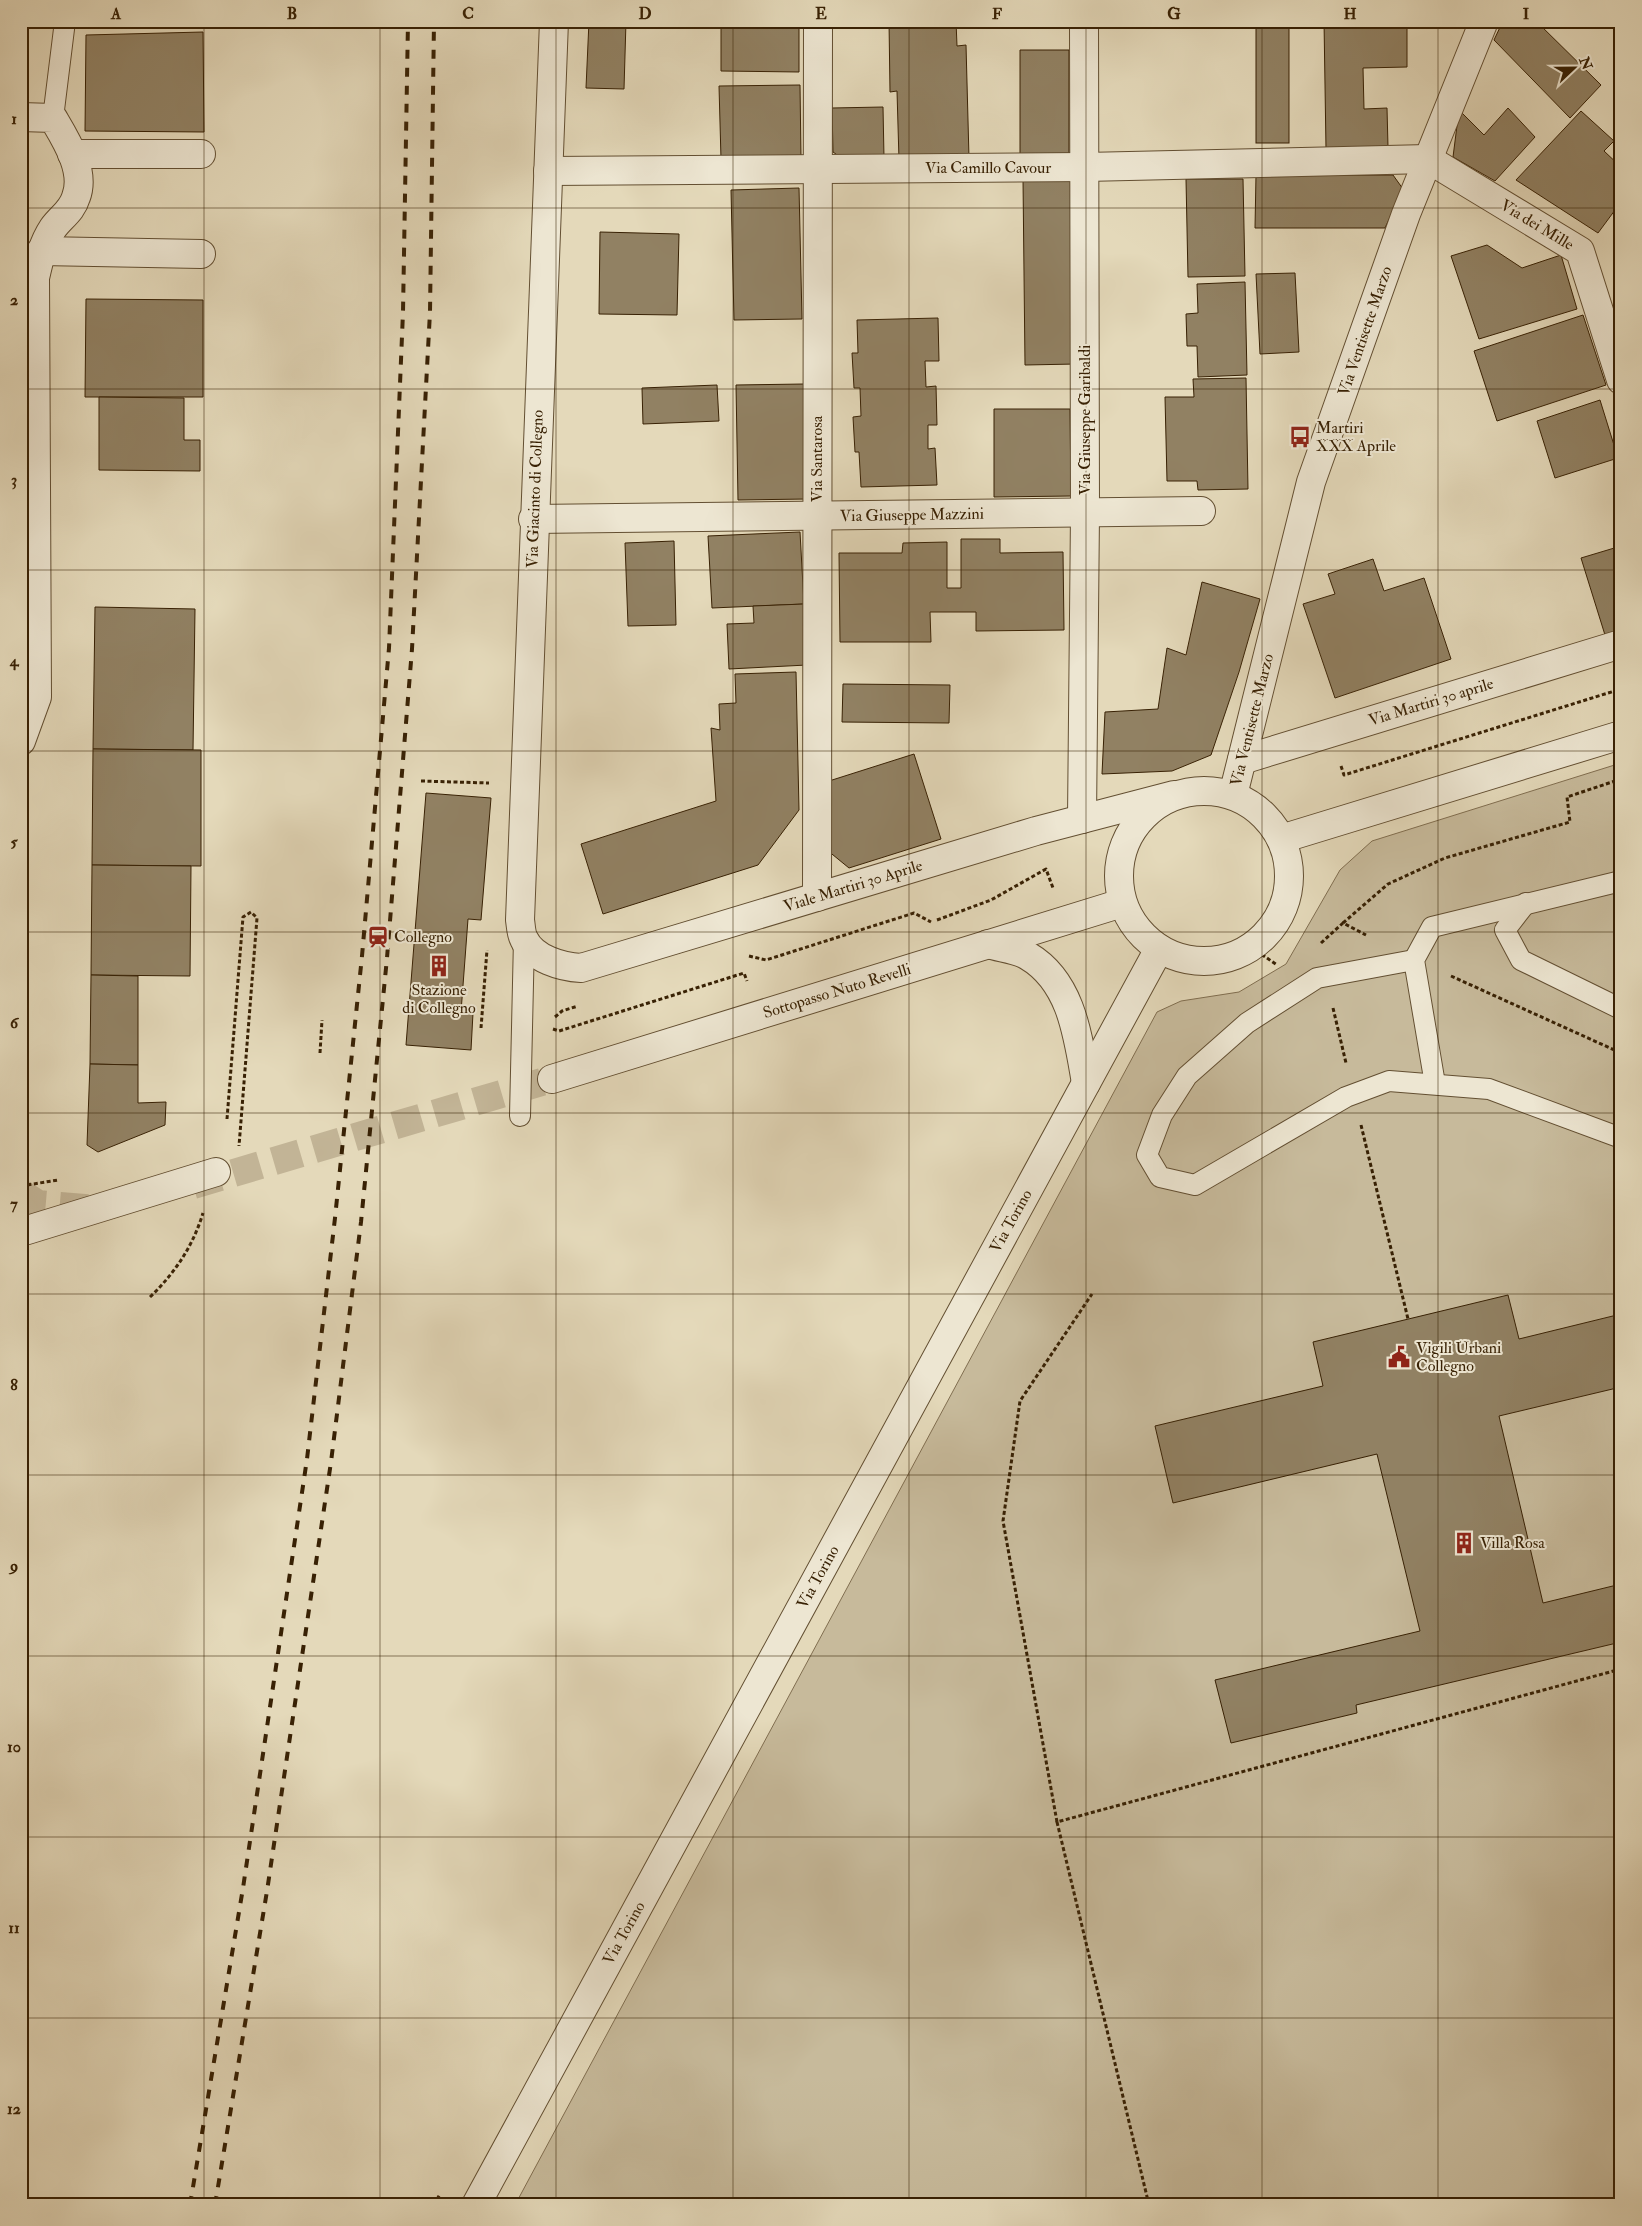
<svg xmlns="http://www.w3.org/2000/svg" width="1642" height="2226" font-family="'IM FELL Double Pica',serif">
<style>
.green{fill:#c7ba9b;stroke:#806e50}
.building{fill:#918163;stroke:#382104}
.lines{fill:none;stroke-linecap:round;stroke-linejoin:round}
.tertiary-tunnel{stroke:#c2b496;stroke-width:28;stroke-dasharray:28 14;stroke-linecap:butt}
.service-casing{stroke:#634f32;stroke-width:22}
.minor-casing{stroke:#634f32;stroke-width:30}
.tertiary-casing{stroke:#634f32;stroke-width:30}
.path{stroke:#382104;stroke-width:3;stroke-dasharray:4 2.5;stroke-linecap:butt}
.service{stroke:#ede6d2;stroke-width:20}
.minor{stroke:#ede6d2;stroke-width:28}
.tertiary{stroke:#ede6d2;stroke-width:28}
.rail{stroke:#382104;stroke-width:4;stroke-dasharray:9 9;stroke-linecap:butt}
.grid{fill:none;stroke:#382104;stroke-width:1;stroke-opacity:0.55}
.labels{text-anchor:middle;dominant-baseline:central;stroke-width:4;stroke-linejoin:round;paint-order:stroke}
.street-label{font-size:16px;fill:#382104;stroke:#ede6d2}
.poi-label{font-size:16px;fill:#382104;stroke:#ede6d2;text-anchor:start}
.neatline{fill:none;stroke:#382104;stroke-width:2}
.grid-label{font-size:16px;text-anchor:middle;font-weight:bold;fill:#382104}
</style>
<rect width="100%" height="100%" fill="#e4d9ba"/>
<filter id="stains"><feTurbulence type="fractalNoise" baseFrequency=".004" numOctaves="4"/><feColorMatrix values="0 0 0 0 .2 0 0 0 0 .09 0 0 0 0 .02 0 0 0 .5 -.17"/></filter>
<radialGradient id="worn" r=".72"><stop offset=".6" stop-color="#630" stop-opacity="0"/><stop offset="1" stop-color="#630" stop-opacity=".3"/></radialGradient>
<polygon class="green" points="1621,763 1621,2205 515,2205 1157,1012 1181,1001 1239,992 1286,964 1340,870 1372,841"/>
<g class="building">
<polygon points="589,21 626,21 624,89 586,88"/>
<polygon points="721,21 799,21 799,72 721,71"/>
<polygon points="889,21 956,21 957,46 966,45 969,158 899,160 897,91 890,92"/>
<rect x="1256" y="21" width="33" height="122"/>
<polygon points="1324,21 1407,21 1407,67 1363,68 1364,109 1387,108 1388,147 1326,149"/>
<polygon points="1503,21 1536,21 1601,85 1570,118 1494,40"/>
<polygon points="203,32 204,132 85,131 86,35"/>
<polygon points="1020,50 1069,50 1069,154 1020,155"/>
<polygon points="800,85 801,158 721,159 719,86"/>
<polygon points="883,107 884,158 843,159 833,152 832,108"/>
<polygon points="1508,108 1535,137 1495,181 1453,157 1459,110 1484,135"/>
<polygon points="1581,111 1614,141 1604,151 1621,167 1621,202 1598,233 1516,180"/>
<polygon points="1256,175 1393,175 1403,189 1385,228 1255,228"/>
<polygon points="1074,178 1076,364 1025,365 1023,179"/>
<polygon points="1186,179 1243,179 1245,276 1188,277"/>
<polygon points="799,188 802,319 734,320 731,190"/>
<polygon points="600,232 679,234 677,315 599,314"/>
<polygon points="1487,245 1522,268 1561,255 1577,309 1479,339 1451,256"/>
<polygon points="1295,273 1299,352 1260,354 1256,274"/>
<polygon points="1245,282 1247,375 1198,377 1197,346 1187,346 1186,314 1198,313 1197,284"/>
<polygon points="86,299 203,300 203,397 85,397"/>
<polygon points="1583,315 1606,385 1497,421 1474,351"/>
<polygon points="938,318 939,361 925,361 926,387 936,386 937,425 928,425 928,449 935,448 937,485 861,487 859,452 855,452 853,417 861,416 860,388 854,388 852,353 858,353 857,320"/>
<polygon points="1246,378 1248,489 1198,490 1197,481 1167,481 1165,397 1194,397 1193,379"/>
<polygon points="804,384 807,499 738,500 736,385"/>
<polygon points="717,385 719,421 643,424 642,388"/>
<polygon points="99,397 184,398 184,440 200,440 200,471 99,470"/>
<polygon points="1600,400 1618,458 1555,478 1537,421"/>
<polygon points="994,409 1070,409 1071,496 994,497"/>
<polygon points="800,532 804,604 712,608 708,536"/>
<polygon points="961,539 1000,539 1000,553 1063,552 1064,630 976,631 976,612 930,612 931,642 840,642 839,553 902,553 903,543 947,542 947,588 961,588"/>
<polygon points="674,541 676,625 628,626 625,543"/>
<polygon points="1621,546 1621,630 1605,635 1581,558"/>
<polygon points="1373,559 1384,591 1424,578 1451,659 1335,698 1303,604 1335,594 1328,574"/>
<polygon points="1202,582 1260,599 1239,672 1211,755 1172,771 1102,774 1105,712 1158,709 1167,648 1186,655"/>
<polygon points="804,604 807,665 729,669 727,624 754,623 753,606"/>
<polygon points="95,607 195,609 193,750 93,749"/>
<polygon points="796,672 799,810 758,865 603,914 581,844 716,801 711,728 720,730 719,704 736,703 735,674"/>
<polygon points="843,684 950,685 949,723 842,722"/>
<polygon points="93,749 201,750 201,866 92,865"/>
<polygon points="914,754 941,839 849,868 827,850 829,781"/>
<polygon points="426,793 491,798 481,920 468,919 461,1012 473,1013 471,1050 406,1045"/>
<polygon points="92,865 191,866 190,976 91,975"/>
<polygon points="91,975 138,976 138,1065 90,1064"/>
<polygon points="90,1064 138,1065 138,1103 166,1102 165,1125 98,1152 87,1145"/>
<polygon points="1508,1295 1519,1339 1621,1314 1621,1387 1499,1416 1543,1603 1621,1584 1621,1642 1356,1705 1357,1713 1231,1743 1215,1680 1420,1631 1377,1454 1173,1503 1155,1426 1323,1386 1313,1342"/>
</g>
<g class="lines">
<g class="tertiary-tunnel">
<polyline points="193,1185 552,1079"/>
<polyline points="21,1193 38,1204 96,1209"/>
</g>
<g class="service-casing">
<g id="service">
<polyline points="53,118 65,21"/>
<polyline points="1526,903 1505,930 1521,960 1621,1009"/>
<polyline points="1414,960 1317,978 1247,1023 1187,1076 1162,1115 1147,1155 1160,1177 1195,1185 1346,1097 1389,1081 1489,1089 1621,1138"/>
<polyline points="1435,1084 1414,960 1432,927 1621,881"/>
<polyline points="520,1116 524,939"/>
</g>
</g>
<g class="minor-casing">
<g id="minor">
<path d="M 554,21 L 520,920 C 521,926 521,934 524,939 C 533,959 562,967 581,968 L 1036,831 L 1174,795"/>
<path d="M 21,117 L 53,118 C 66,140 86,171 76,197 C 72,211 61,217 53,228 C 43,243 39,260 35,278 L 37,697 L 21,741"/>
<polyline points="72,154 201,154"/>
<polyline points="548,171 1085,167 1428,159 1580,251 1621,380"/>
<polyline points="41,251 201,254"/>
<polyline points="533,519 1201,511"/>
<polyline points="1242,760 1621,644"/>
<polyline points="1233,795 1311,482 1406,214 1484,21"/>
<polyline points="1082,819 1085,513 1084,21"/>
<polyline points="817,897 818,21"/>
<polyline points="21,1232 216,1172"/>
</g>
</g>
<g class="tertiary-casing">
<g id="tertiary">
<circle cx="1204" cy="876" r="85"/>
<polyline points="1281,839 1621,735"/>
<path d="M 988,944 C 1000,948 1017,949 1028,956 C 1072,982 1078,1037 1086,1083"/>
<polyline points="552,1079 1122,903"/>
<polyline points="476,2205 1159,949"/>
</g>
</g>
<g class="path">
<polyline points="1341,766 1344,775 1621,689"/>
<polyline points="421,781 489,783"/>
<polyline points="937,920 991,900 1046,869 1053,888"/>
<polyline points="1343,923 1388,884 1445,858 1570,822 1567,797 1621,779"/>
<polyline points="1321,943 1343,923 1366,935"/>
<polyline points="1251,947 1277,965"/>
<polyline points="749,956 766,960 914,913 931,922"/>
<polyline points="1451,976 1621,1053"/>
<polyline points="1333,1008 1346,1063"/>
<polyline points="555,1017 562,1011 578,1006"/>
<polyline points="481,1028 487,950"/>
<polyline points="553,1029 559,1031 744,973 747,981"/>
<polyline points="320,1053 322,1020"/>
<polyline points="227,1119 243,917 251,912 257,918 239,1146"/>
<polyline points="1361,1125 1408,1319"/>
<polyline points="21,1186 58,1180"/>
<path d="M 150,1297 C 175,1273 193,1246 203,1213"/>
<polyline points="1057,1822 1003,1521 1020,1401 1092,1294"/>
<polyline points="434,2205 440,2194"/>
<polyline points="1149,2205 1057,1822 1621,1669"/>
</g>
<use href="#service" class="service"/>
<use href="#minor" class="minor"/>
<use href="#tertiary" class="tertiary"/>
<g class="rail">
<polyline points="190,2205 243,1888 307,1459 335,1218 362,956 389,648 403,312 408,21"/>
<polyline points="215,2205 267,1891 331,1462 361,1222 387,958 412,649 430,312 434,21"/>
</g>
</g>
<path class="grid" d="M 204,21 L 204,2205M 380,21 L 380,2205M 556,21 L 556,2205M 733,21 L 733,2205M 909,21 L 909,2205M 1086,21 L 1086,2205M 1262,21 L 1262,2205M 1438,21 L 1438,2205M 21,208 L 1621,208M 21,389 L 1621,389M 21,570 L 1621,570M 21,751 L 1621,751M 21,932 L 1621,932M 21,1113 L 1621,1113M 21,1294 L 1621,1294M 21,1475 L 1621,1475M 21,1656 L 1621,1656M 21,1837 L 1621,1837M 21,2018 L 1621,2018"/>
<defs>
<g id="bus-bare" transform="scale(1.725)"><path d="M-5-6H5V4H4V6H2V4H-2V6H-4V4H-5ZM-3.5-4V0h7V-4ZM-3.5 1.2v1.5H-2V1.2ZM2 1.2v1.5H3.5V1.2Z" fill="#8f2418" stroke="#ede6d2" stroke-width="2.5" paint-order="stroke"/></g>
<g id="station-bare" transform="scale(1.725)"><path d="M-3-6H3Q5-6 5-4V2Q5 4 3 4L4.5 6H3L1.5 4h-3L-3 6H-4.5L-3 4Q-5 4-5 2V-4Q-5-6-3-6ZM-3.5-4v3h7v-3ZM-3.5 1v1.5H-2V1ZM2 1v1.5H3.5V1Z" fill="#8f2418" stroke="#ede6d2" stroke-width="2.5" paint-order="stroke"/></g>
<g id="building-bare" transform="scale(1.725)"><path d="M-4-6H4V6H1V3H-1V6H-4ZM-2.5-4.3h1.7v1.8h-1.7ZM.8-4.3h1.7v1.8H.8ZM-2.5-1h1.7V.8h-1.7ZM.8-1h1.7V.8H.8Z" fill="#8f2418" stroke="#ede6d2" stroke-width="2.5" paint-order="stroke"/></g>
<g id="civic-bare" transform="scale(1.725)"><path d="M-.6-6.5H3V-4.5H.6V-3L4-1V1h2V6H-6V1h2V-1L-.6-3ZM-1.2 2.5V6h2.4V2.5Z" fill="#8f2418" stroke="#ede6d2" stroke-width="2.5" paint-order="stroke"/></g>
</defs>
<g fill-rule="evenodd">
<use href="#bus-bare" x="1300" y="437"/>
<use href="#station-bare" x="378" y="937"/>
<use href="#building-bare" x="439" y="966"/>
<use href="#civic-bare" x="1399" y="1357"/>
<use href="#building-bare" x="1464" y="1543"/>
</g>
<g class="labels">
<g class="street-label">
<text x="988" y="168">Via Camillo Cavour</text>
<text transform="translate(1537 225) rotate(31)">Via dei Mille</text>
<text transform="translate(1365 331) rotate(-71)">Via Ventisette Marzo</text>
<text transform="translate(1085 420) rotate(-90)">Via Giuseppe Garibaldi</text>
<text transform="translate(817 459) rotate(-90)">Via Santarosa</text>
<text transform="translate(535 489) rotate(-88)">Via Giacinto di Collegno</text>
<text transform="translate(912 515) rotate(-1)">Via Giuseppe Mazzini</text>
<text transform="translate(1431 702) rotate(-17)">Via Martiri 30 aprile</text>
<text transform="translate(1252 720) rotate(-76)">Via Ventisette Marzo</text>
<text transform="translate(853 886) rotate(-17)">Viale Martiri 30 Aprile</text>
<text transform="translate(837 991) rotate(-17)">Sottopasso Nuto Revelli</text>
<text transform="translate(1011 1221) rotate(-61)">Via Torino</text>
<text transform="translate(818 1577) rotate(-61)">Via Torino</text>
<text transform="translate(624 1933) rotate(-61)">Via Torino</text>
</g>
<g class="poi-label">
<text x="1316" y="428">Martiri<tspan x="1316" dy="18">XXX Aprile</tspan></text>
<text x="394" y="937">Collegno</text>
<text x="439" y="990" text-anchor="middle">Stazione<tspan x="439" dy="18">di Collegno</tspan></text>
<text x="1416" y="1348">Vigili Urbani<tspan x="1416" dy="18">Collegno</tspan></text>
<text x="1480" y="1543">Villa Rosa</text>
</g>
</g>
<rect width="1642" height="2226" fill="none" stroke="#e4d9ba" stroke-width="55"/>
<g transform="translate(1574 68) rotate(68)" stroke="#ede6d2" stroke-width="4" paint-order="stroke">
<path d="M0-4L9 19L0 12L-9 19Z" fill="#382104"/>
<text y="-8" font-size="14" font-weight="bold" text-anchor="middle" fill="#382104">N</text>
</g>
<rect x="28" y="28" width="1586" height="2170" class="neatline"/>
<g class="grid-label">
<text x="116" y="19">A</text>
<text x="292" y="19">B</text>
<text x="468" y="19">C</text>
<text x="645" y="19">D</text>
<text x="821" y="19">E</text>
<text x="997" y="19">F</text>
<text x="1174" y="19">G</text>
<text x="1350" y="19">H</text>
<text x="1526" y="19">I</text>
<text x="14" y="124">1</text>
<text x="14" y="305">2</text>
<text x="14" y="485">3</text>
<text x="14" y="666">4</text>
<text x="14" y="847">5</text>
<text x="14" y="1028">6</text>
<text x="14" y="1209">7</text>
<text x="14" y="1390">8</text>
<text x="14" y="1571">9</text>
<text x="14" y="1752">10</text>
<text x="14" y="1933">11</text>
<text x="14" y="2114">12</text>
</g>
<rect width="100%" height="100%" filter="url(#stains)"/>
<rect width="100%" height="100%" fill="url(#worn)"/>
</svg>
